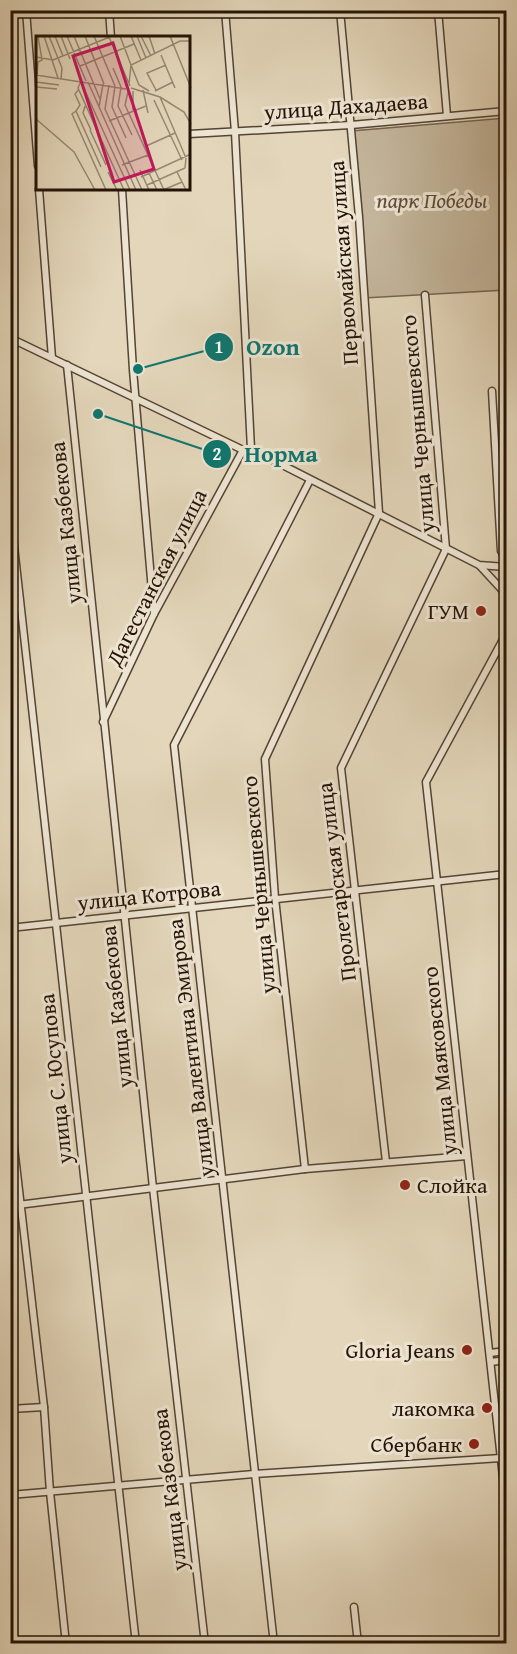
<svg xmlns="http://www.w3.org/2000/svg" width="517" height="1654" font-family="'Gentium Book Plus',serif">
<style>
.green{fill:#c3b59b;stroke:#746450;stroke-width:1.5}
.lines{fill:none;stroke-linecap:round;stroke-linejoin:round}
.street-casing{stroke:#544433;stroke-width:9}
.street{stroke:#ede4d2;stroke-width:6}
.poi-dot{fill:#8f2418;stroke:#ede4d2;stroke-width:2}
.labels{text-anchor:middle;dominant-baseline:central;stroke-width:6;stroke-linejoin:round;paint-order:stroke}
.street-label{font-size:22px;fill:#251406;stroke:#ede4d2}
.park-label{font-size:22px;font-style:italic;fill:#5c4c3a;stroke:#ede4d2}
.poi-label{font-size:22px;fill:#251406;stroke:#ede4d2;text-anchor:end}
.inset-road{fill:none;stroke:#978872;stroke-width:1.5}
.view{fill:#c2185b;fill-opacity:0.15;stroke:#c2185b;stroke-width:3}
.inset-edge{fill:none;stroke:#251406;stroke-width:3}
.leader{fill:none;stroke:#0f766e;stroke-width:2}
.callout-dot{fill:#0f766e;stroke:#ede4d2;stroke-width:2}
.mark-label{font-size:18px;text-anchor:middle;font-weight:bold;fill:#fff}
.callout-label{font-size:24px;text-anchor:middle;font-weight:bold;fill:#0f766e;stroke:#ede4d2;stroke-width:6;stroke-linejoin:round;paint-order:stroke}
</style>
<rect width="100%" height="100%" fill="#e3d6ba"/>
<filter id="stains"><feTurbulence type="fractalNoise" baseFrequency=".00333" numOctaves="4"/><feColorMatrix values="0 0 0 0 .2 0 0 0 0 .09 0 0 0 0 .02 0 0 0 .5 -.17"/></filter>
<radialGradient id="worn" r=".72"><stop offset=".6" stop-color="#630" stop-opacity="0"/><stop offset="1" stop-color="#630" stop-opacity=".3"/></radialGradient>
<polygon class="green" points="506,118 506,290 364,298 351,131"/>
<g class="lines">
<g class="street-casing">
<g id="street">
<polyline points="26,10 38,166"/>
<polyline points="109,10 111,38"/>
<polyline points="225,10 235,132 251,449"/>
<polyline points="438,10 447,116"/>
<polyline points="189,134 351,125 506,111"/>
<polyline points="39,189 52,358"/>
<polyline points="122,189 133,370 154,614"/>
<polyline points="10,338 243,450 251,449 479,565 506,567"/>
<polyline points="67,365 153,1188 205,1644"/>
<polyline points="492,391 501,551 506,558"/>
<polyline points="10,510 136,1644"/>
<polyline points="480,566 503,591"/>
<polyline points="506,577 503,591 506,602"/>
<polyline points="506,634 426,782 506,1504"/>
<polyline points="103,722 154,614 243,450"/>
<polyline points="505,873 506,829"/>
<polyline points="10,928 506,874"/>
<polyline points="10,1112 44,1407 50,1492 66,1644"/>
<polyline points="386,1162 341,768 446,549 425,295"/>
<polyline points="305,1169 275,898 265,759 379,513 359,217 340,10"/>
<polyline points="10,1206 305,1169 467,1156"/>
<polyline points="490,1353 506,1351"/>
<polyline points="491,1362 506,1360"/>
<polyline points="10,1409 44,1407"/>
<polyline points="10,1495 254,1474 501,1458"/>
<polyline points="354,1607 358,1644"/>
<polyline points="274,1644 174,745 310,480"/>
</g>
</g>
<use href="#street" class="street"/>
</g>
<g class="poi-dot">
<circle cx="481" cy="611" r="6"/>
<circle cx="405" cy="1185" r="6"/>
<circle cx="467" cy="1350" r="6"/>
<circle cx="487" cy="1408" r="6"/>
<circle cx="474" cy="1444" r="6"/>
</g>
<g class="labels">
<g class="street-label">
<text transform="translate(346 106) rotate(-4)">улица Дахадаева</text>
<text transform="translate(343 263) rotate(-94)">Первомайская улица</text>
<text transform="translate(417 424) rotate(-95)">улица Чернышевского</text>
<text transform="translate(65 523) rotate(-96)">улица Казбекова</text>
<text transform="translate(156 577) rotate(-63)">Дагестанская улица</text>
<text transform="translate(336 882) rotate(-97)">Пролетарская улица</text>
<text transform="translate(258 885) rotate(-95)">улица Чернышевского</text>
<text transform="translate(149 895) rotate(-6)">улица Котрова</text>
<text transform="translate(116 1007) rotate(-96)">улица Казбекова</text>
<text transform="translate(190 1048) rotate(-97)">улица Валентина Эмирова</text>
<text transform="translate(439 1061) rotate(-96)">улица Маяковского</text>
<text transform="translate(55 1079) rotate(-96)">улица С. Юсупова</text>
<text transform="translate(169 1490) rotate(-97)">улица Казбекова</text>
</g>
<g class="park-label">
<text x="432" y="200">парк Победы</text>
</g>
<g class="poi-label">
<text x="469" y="611">ГУМ</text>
<text x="417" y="1185" text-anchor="start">Слойка</text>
<text x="455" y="1350">Gloria Jeans</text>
<text x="475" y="1408">лакомка</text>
<text x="462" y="1444">Сбербанк</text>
</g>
</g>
<g transform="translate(36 36)">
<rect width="154" height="154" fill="#e3d6ba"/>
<path class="inset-road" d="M 8,0 L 22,42M 13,0 L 26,32 L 25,43M 19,0 L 27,20M 25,0 L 34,23M 31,0 L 50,45M 38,0 L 64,63M 49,0 L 68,48M 58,0 L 79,50 L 76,71 L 90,102M 84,0 L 95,29 L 93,48M 95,0 L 105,24M 101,0 L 110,22M 105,0 L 115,20M 113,0 L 119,18M 134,0 L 155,52M 73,1 L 94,50M 125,19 L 139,52M 0,21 L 17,24 L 76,0M 44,30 L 98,8M 77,32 L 85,51 L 82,70 L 96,99M 0,39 L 90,53M 1,39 L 2,26 L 6,24 L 2,0M 45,45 L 42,52 L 88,154M 0,46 L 23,49M 45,46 L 94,154M 52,46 L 100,154M 73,49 L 69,73 L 106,154M 0,51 L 21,53M 95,52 L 124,61 L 148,76 L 155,88M 43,53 L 39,58 L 44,69 L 40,75 L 65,131M 107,54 L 112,77M 120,54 L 111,37 L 130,29M 97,55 L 97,74M 113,55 L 103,49 L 95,29 L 144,5 L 155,5M 119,55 L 137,46M 92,56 L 89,69 L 128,154M 124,61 L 150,122 L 149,132M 118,64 L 146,124M 49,70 L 47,77 L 55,94M 63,71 L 67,48M 40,75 L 36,78 L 70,154M 0,83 L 38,116 L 59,154M 73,85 L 110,70M 54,94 L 70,129M 108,111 L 139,97M 86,129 L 112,119M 104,134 L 113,154M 72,136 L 81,154M 141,136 L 150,154M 113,137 L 121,154M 105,141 L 155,118M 111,149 L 149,132M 127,154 L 146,146"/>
<path class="view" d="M 77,7 L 118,133 L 78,146 L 37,20 Z"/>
<rect width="154" height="154" class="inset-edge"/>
</g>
<path class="leader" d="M138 369L219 347M98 414L217 454"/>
<g class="callout-dot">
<circle cx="138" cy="369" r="6"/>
<circle cx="98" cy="414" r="6"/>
<circle cx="219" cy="347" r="15"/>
<circle cx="217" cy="454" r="15"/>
</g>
<g class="mark-label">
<text x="219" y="353">1</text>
<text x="217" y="460">2</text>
</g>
<g class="callout-label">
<text x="273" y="355">Ozon</text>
<text x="281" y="462">Норма</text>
</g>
<rect width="517" height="1654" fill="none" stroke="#e3d6ba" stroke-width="36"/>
<rect x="12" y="12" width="493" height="1630" fill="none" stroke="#251406" stroke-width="3"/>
<rect x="18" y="18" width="481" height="1618" fill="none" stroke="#251406" stroke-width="1.5"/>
<rect width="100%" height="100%" filter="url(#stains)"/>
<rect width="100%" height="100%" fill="url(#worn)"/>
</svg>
